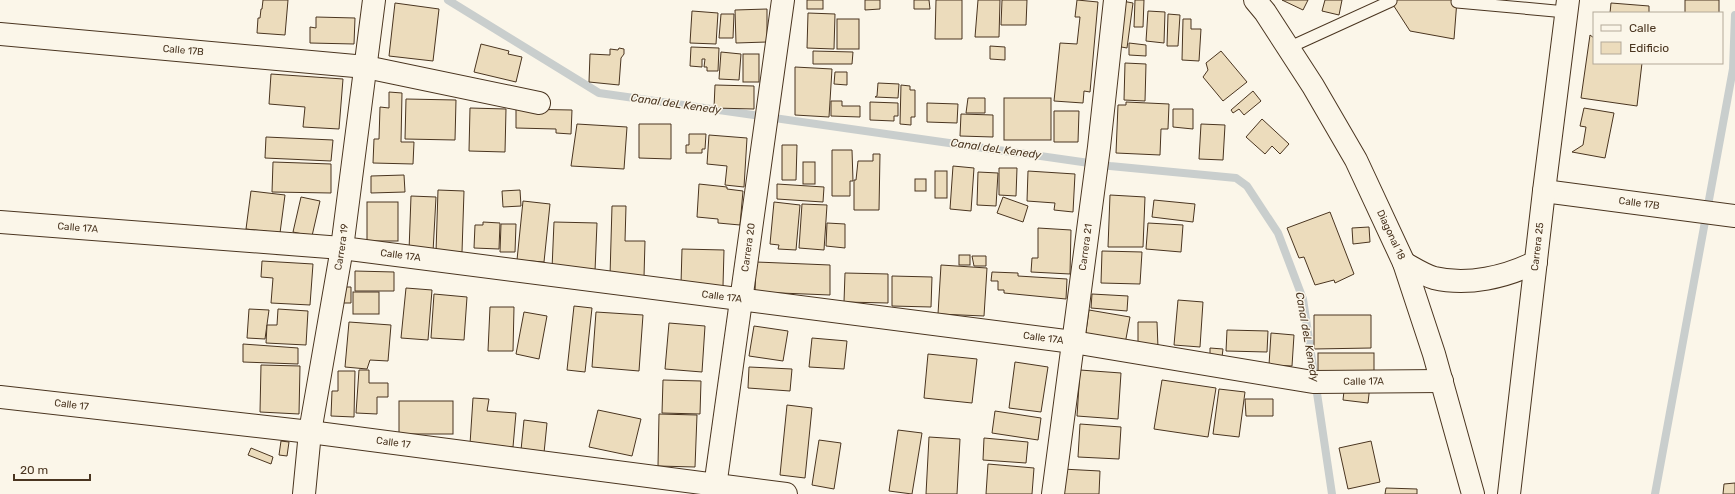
<svg xmlns="http://www.w3.org/2000/svg" width="1735" height="494" font-family="Rubik,sans-serif">
<style>
.lines{fill:none;stroke-linecap:round;stroke-linejoin:round}
.stream{stroke:#c9cecd;stroke-width:8}
.building{fill:#ecdcbc;stroke:#4a3520}
.service-casing{stroke:#4a3520;stroke-width:13}
.minor-casing{stroke:#4a3520;stroke-width:24}
.secondary-casing{stroke:#4a3520;stroke-width:24}
.primary-casing{stroke:#4a3520;stroke-width:24}
.service{stroke:#fbf6e9;stroke-width:11}
.minor{stroke:#fbf6e9;stroke-width:22}
.secondary{stroke:#fbf6e9;stroke-width:22}
.primary{stroke:#fbf6e9;stroke-width:22}
.labels{text-anchor:middle;dominant-baseline:central;stroke-width:3;stroke-linejoin:round;paint-order:stroke}
.street-label{font-size:10px;fill:#4a3520;stroke:#fbf6e9}
.water-label{font-size:11px;font-style:italic;fill:#4a3520;stroke:#fbf6e9}
</style>
<rect width="100%" height="100%" fill="#fbf6e9"/>
<g class="lines">
<g class="stream">
<polyline points="448,0 599,93 1110,166 1236,178 1247,186 1278,233 1303,299 1332,494"/>
<polyline points="1655,494 1733,69 1735,15"/>
</g>
</g>
<g class="building">
<polygon points="263,0 288,0 285,35 257,33 258,18 260,18 261,9 262,9"/>
<rect x="807" y="0" width="16" height="9"/>
<polygon points="865,0 880,0 880,9 865,10"/>
<polygon points="914,0 929,0 930,9 914,9"/>
<polygon points="936,0 962,0 962,39 935,39"/>
<polygon points="978,0 1000,0 999,37 975,37"/>
<polygon points="1002,0 1027,0 1026,25 1001,25"/>
<polygon points="1077,0 1098,2 1090,92 1084,91 1083,103 1054,101 1060,43 1077,44 1080,17 1075,17"/>
<polygon points="1135,0 1144,0 1143,27 1134,27"/>
<polygon points="1282,0 1308,0 1303,10"/>
<polygon points="1325,0 1342,0 1339,15 1322,11"/>
<polygon points="1390,0 1457,0 1454,39 1410,31"/>
<rect x="1685" y="0" width="34" height="13"/>
<polygon points="1122,1 1133,3 1127,48 1116,46"/>
<polygon points="395,3 439,9 433,61 389,56"/>
<polygon points="1611,3 1649,6 1649,13 1610,13"/>
<polygon points="767,9 767,42 736,43 735,10"/>
<polygon points="692,11 718,13 716,44 690,43"/>
<polygon points="1148,11 1165,12 1164,43 1146,41"/>
<polygon points="808,13 835,14 834,49 807,48"/>
<polygon points="721,14 734,14 733,38 719,38"/>
<polygon points="1168,14 1180,15 1178,46 1167,46"/>
<polygon points="316,17 355,18 354,44 310,43 310,27 316,28"/>
<rect x="837" y="19" width="22" height="30"/>
<polygon points="1183,19 1191,19 1191,29 1201,29 1199,61 1182,60"/>
<polygon points="1590,35 1594,38 1594,63 1642,63 1637,106 1581,98"/>
<polygon points="1129,43 1146,45 1146,56 1129,55"/>
<polygon points="481,44 509,51 508,54 522,57 516,82 474,72"/>
<polygon points="990,46 1005,47 1005,60 990,59"/>
<polygon points="691,47 719,48 718,71 707,71 707,67 704,67 705,59 702,59 702,67 690,66"/>
<polygon points="619,48 624,49 624,54 621,58 619,85 589,82 590,54 610,55 610,49 618,50"/>
<polygon points="813,51 853,52 852,64 813,64"/>
<polygon points="1221,51 1247,82 1223,101 1203,77 1208,70 1206,63"/>
<polygon points="721,52 741,54 739,80 719,79"/>
<rect x="743" y="54" width="16" height="28"/>
<polygon points="1125,63 1146,64 1145,101 1124,100"/>
<polygon points="795,67 832,69 829,117 795,115"/>
<polygon points="835,72 847,72 847,85 834,84"/>
<polygon points="271,74 343,79 339,129 303,127 305,107 269,104"/>
<polygon points="878,83 899,84 898,98 875,97 877,96"/>
<polygon points="715,85 754,86 754,109 714,108"/>
<polygon points="901,85 910,86 910,90 915,90 915,117 911,117 911,125 900,124"/>
<polygon points="1253,91 1261,101 1244,115 1239,109 1233,113 1231,110"/>
<polygon points="389,92 402,93 401,142 414,142 413,164 373,163 374,139 379,139 380,107 389,108"/>
<polygon points="968,98 985,98 985,113 966,113"/>
<rect x="1004" y="98" width="47" height="42"/>
<polygon points="406,99 456,100 455,140 405,139"/>
<polygon points="831,101 842,101 842,106 860,106 860,117 831,116"/>
<polygon points="870,102 898,103 898,116 894,116 894,121 870,120"/>
<polygon points="1126,102 1169,104 1168,129 1161,129 1160,155 1116,153 1118,105 1126,105"/>
<polygon points="927,103 958,104 957,123 927,122"/>
<polygon points="470,108 506,109 505,152 469,151"/>
<polygon points="1584,108 1614,113 1605,158 1572,152 1583,145 1586,127 1580,126"/>
<polygon points="516,109 572,110 571,134 556,133 556,129 516,128"/>
<polygon points="1173,109 1193,109 1193,129 1173,127"/>
<polygon points="1054,111 1079,111 1078,142 1054,142"/>
<polygon points="961,114 993,115 993,137 960,136"/>
<polygon points="1262,119 1289,144 1280,154 1272,146 1265,154 1246,137"/>
<polygon points="577,124 627,127 624,169 571,166"/>
<polygon points="639,124 671,124 671,159 639,158"/>
<polygon points="1201,124 1225,125 1223,160 1199,159"/>
<polygon points="689,134 706,134 705,149 702,149 702,153 686,153 686,145 689,145"/>
<polygon points="709,135 747,138 744,187 725,185 727,166 707,164"/>
<polygon points="266,137 333,140 331,161 265,158"/>
<polygon points="782,145 797,145 796,180 782,180"/>
<polygon points="832,150 852,150 853,181 850,181 850,196 832,196"/>
<polygon points="873,154 880,154 879,210 854,210 854,180 856,180 858,161 873,161"/>
<polygon points="273,162 331,164 331,193 272,192"/>
<rect x="803" y="162" width="12" height="22"/>
<polygon points="953,166 974,168 971,211 950,209"/>
<polygon points="999,168 1017,168 1016,196 999,195"/>
<rect x="935" y="171" width="12" height="27"/>
<polygon points="1028,171 1075,174 1073,212 1054,210 1055,203 1027,201"/>
<polygon points="978,172 998,173 996,206 977,205"/>
<polygon points="404,175 405,192 371,193 371,176"/>
<rect x="915" y="179" width="11" height="12"/>
<polygon points="699,184 727,187 727,189 743,191 740,225 718,223 718,219 697,217"/>
<polygon points="777,184 824,187 823,202 777,199"/>
<polygon points="438,190 464,191 462,252 436,252"/>
<polygon points="520,190 521,206 503,207 502,191"/>
<polygon points="251,191 285,195 280,233 246,229"/>
<polygon points="1110,195 1145,197 1143,247 1108,247"/>
<polygon points="411,196 436,197 433,252 409,251"/>
<polygon points="301,197 320,201 312,236 293,232"/>
<polygon points="1003,197 1028,206 1023,222 997,213"/>
<polygon points="1154,200 1195,204 1193,222 1152,217"/>
<polygon points="523,201 550,204 544,262 517,260"/>
<rect x="367" y="202" width="31" height="39"/>
<polygon points="774,202 800,205 796,250 778,249 779,245 770,244"/>
<polygon points="802,204 827,205 824,250 799,248"/>
<polygon points="612,206 626,206 625,241 645,241 644,277 610,276"/>
<polygon points="1330,212 1354,274 1335,283 1334,280 1315,285 1304,257 1299,258 1287,228"/>
<polygon points="483,222 500,223 499,249 474,248 475,225 483,225"/>
<polygon points="554,222 597,223 595,271 552,269"/>
<polygon points="827,223 845,224 845,248 826,246"/>
<polygon points="1148,223 1183,225 1181,252 1146,249"/>
<polygon points="501,224 516,224 515,252 500,252"/>
<polygon points="1369,227 1370,242 1353,244 1352,228"/>
<polygon points="1038,228 1071,230 1070,274 1031,272 1032,258 1038,258"/>
<polygon points="682,249 724,250 723,286 681,284"/>
<polygon points="1102,251 1142,252 1140,284 1101,283"/>
<rect x="959" y="255" width="11" height="10"/>
<polygon points="972,256 986,256 986,266 974,266"/>
<polygon points="262,261 313,264 310,305 271,303 273,278 261,277"/>
<polygon points="756,262 830,265 830,295 755,292"/>
<polygon points="941,265 987,268 984,316 938,314"/>
<polygon points="355,271 394,272 394,291 355,291"/>
<polygon points="992,272 1018,273 1018,276 1067,279 1066,299 1004,293 1004,290 998,290 998,281 991,281"/>
<polygon points="845,273 888,274 888,303 844,302"/>
<polygon points="892,276 932,277 931,307 892,306"/>
<polygon points="342,287 351,287 351,303 341,303"/>
<polygon points="406,288 432,290 428,340 401,338"/>
<rect x="353" y="292" width="26" height="22"/>
<polygon points="434,294 467,297 464,340 431,338"/>
<polygon points="1092,294 1128,296 1127,311 1091,308"/>
<polygon points="1178,300 1203,302 1200,347 1174,345"/>
<polygon points="574,306 592,308 585,372 567,370"/>
<polygon points="490,307 514,307 513,351 488,351"/>
<polygon points="249,309 269,310 265,339 247,338"/>
<polygon points="278,309 308,311 306,345 266,343 267,325 277,325"/>
<polygon points="1089,310 1130,317 1125,344 1085,338"/>
<polygon points="524,312 547,316 539,359 516,354"/>
<polygon points="596,312 643,315 639,371 592,367"/>
<polygon points="1314,315 1371,315 1371,348 1314,349"/>
<polygon points="349,322 391,325 388,361 370,360 367,369 345,367"/>
<polygon points="1138,322 1157,322 1158,348 1138,348"/>
<polygon points="669,323 705,326 702,372 665,369"/>
<polygon points="754,326 788,331 783,361 749,356"/>
<polygon points="1227,330 1268,331 1267,352 1226,351"/>
<polygon points="1271,333 1294,335 1292,366 1269,365"/>
<polygon points="812,338 847,341 844,369 809,367"/>
<polygon points="243,344 298,348 298,364 243,362"/>
<polygon points="1210,348 1223,349 1222,357 1210,356"/>
<rect x="1318" y="353" width="56" height="23"/>
<polygon points="928,354 977,359 972,403 924,398"/>
<polygon points="1015,362 1048,367 1041,412 1009,408"/>
<polygon points="261,365 300,366 299,414 260,412"/>
<polygon points="749,367 792,369 790,391 748,388"/>
<polygon points="359,370 369,370 369,383 388,383 388,397 377,397 377,414 356,413"/>
<polygon points="1080,370 1121,373 1118,419 1077,416"/>
<polygon points="338,371 355,371 354,417 331,416 332,391 338,391"/>
<polygon points="663,380 701,381 700,414 662,413"/>
<polygon points="1162,380 1216,388 1208,437 1154,429"/>
<polygon points="1345,382 1370,385 1368,403 1343,400"/>
<polygon points="1219,389 1245,392 1239,437 1213,434"/>
<polygon points="473,398 489,399 487,411 516,413 513,447 470,444"/>
<polygon points="1245,399 1273,399 1273,416 1246,416"/>
<rect x="399" y="401" width="54" height="33"/>
<polygon points="787,405 812,408 805,478 780,475"/>
<polygon points="598,410 641,419 632,456 589,447"/>
<polygon points="995,411 1041,418 1038,440 992,433"/>
<polygon points="659,414 697,415 695,467 658,466"/>
<polygon points="524,420 547,423 544,453 521,450"/>
<polygon points="1080,424 1121,427 1119,459 1078,457"/>
<polygon points="898,430 922,433 912,494 889,491"/>
<polygon points="929,437 960,439 957,494 926,494"/>
<polygon points="984,438 1028,442 1026,463 983,460"/>
<polygon points="819,440 841,443 834,489 812,485"/>
<polygon points="281,441 289,442 287,456 279,455"/>
<polygon points="1371,441 1380,482 1348,489 1339,448"/>
<polygon points="251,448 273,457 271,464 248,455"/>
<polygon points="988,464 1034,468 1032,494 986,494"/>
<polygon points="1062,469 1100,471 1099,494 1061,494"/>
<polygon points="1735,483 1735,494 1723,494 1724,484"/>
<polygon points="1386,488 1417,489 1417,494 1385,494"/>
</g>
<g class="lines">
<g class="service-casing">
<g id="service">
<polyline points="1457,2 1566,12"/>
<polyline points="1288,48 1391,1"/>
</g>
</g>
<g class="minor-casing">
<g id="minor">
<path id="s1" d="M 0,34 L 366,67 L 539,103"/>
<path id="s2" d="M 1544,191 L 1735,216"/>
<path id="s3" d="M 0,222 L 342,248 L 1073,342 L 1313,382 L 1442,381"/>
<path id="s4" d="M 0,397 L 310,432 L 786,494"/>
<path id="s5" d="M 304,494 L 310,432 L 342,248 L 374,0"/>
<path id="s6" d="M 714,494 L 783,0"/>
<path id="s7" d="M 1053,494 L 1099,147 L 1115,0"/>
</g>
</g>
<g class="secondary-casing">
<g id="secondary">
<path id="s8" d="M 1255,0 L 1265,12 L 1313,86 L 1356,160 L 1404,263 L 1434,354 L 1473,494"/>
</g>
</g>
<g class="primary-casing">
<g id="primary">
<path d="M 1404,263 C 1413,268 1424,275 1434,278 C 1468,286 1506,277 1536,262"/>
<path id="s9" d="M 1509,494 L 1544,191 L 1568,0"/>
</g>
</g>
<use href="#service" class="service"/>
<use href="#minor" class="minor"/>
<use href="#secondary" class="secondary"/>
<use href="#primary" class="primary"/>
</g>
<g class="labels">
<g class="street-label">
<text stroke="none"><textPath href="#s1" startOffset="184">Calle 17B</textPath></text>
<text stroke="none"><textPath href="#s2" startOffset="96">Calle 17B</textPath></text>
<text stroke="none"><textPath href="#s3" startOffset="78">Calle 17A</textPath></text>
<text stroke="none"><textPath href="#s8" startOffset="272">Diagonal 18</textPath></text>
<text stroke="none"><textPath href="#s5" startOffset="250">Carrera 19</textPath></text>
<text stroke="none"><textPath href="#s6" startOffset="249">Carrera 20</textPath></text>
<text stroke="none"><textPath href="#s7" startOffset="249">Carrera 21</textPath></text>
<text stroke="none"><textPath href="#s9" startOffset="249">Carrera 25</textPath></text>
<text stroke="none"><textPath href="#s3" startOffset="402">Calle 17A</textPath></text>
<text stroke="none"><textPath href="#s3" startOffset="726">Calle 17A</textPath></text>
<text stroke="none"><textPath href="#s3" startOffset="1050">Calle 17A</textPath></text>
<text stroke="none"><textPath href="#s3" startOffset="1374">Calle 17A</textPath></text>
<text stroke="none"><textPath href="#s4" startOffset="72">Calle 17</textPath></text>
<text stroke="none"><textPath href="#s4" startOffset="396">Calle 17</textPath></text>
</g>
<g class="water-label">
<text transform="translate(676 104) rotate(8)">Canal deL Kenedy</text>
<text transform="translate(996 149) rotate(8)">Canal deL Kenedy</text>
<text transform="translate(1307 337) rotate(80)">Canal deL Kenedy</text>
</g>
</g>
<rect x="1593" y="12" width="130" height="52" fill="#fbf6e9" stroke="#b4a999"/>
<rect x="1601" y="25" width="20" height="6" fill="#fbf6e9" stroke="#b4a999"/>
<text x="1629" y="32" font-size="12" fill="#4a3520">Calle</text>
<rect x="1601" y="42" width="20" height="12" fill="#ecdcbc" stroke="#b4a999"/>
<text x="1629" y="52" font-size="12" fill="#4a3520">Edificio</text>
<path d="M14 474v6h76v-6" fill="none" stroke="#4a3520" stroke-width="2"/>
<text x="20" y="474" font-size="12" fill="#4a3520" stroke="#fbf6e9" stroke-width="3" paint-order="stroke">20 m</text>
</svg>
